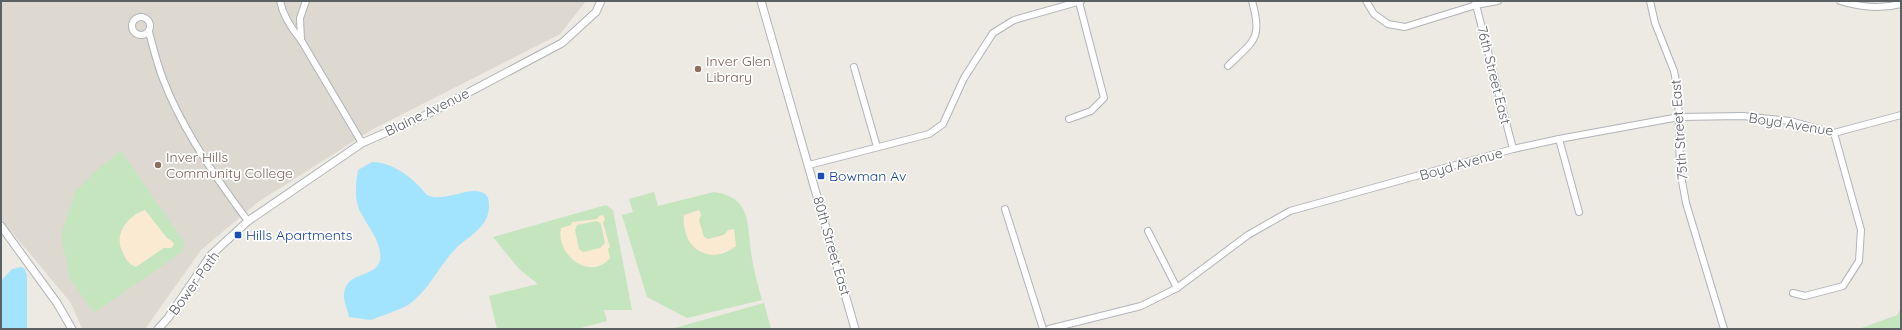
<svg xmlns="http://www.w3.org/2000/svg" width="1902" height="330" font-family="Quicksand,sans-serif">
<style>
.education{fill:#ddd9d1}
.green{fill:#c5e5bf}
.sand{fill:#faead1;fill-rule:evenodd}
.water{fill:#a2e4fe}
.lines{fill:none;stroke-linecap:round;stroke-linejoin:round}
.minor-casing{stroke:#b0b4b8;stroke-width:8}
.tertiary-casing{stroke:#b0b4b8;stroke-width:9}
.minor{stroke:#fff;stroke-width:6}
.tertiary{stroke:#fff;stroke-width:7}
.education-dot{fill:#8d6e63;stroke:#fff;stroke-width:1.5}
.transit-dot{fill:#1a4fb4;stroke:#fff;stroke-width:1.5}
.labels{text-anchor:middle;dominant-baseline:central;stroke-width:3.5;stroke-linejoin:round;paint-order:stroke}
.education-label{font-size:14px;fill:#785e54;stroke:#fff;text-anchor:start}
.street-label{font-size:14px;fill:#5b6063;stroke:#fff}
.transit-label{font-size:14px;fill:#164399;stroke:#fff;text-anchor:start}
</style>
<rect width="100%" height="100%" fill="#ede9e3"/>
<polygon class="education" points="1,1 586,1 560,34 373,129 258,202 201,250 145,329 82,329 71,303 1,219"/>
<g class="green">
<polygon points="121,151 185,243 182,252 94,313 70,279 61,235 75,192 98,169"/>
<path d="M 654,192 L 658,206 L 714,192 C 751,197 747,223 751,252 C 753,268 758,285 762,300 L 687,318 L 647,297 L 622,215 L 633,212 L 629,199 Z"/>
<polygon points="606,205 613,210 632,310 604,310 607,321 577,329 497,329 489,296 538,284 519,269 493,237"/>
<polygon points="764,303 771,329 671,329"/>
<polygon points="1901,308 1901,329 1859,329 1897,315"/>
</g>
<g class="sand">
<path d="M 145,210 L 167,238 L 172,241 L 174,245 L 171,248 L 164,248 L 136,267 C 129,264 126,260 123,253 C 113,235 127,216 145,210 Z"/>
<path d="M 699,210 L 701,215 L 699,220 L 704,237 L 708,239 L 724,235 L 728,230 L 734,229 L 736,246 C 709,267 681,248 684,215 Z"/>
<path d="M 603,215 L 605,219 L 603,223 L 610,247 L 608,249 L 610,258 C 591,282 555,255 561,228 L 571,225 L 572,222 L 597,219 L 599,216 ZM 597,221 L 601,224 L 605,243 L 600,248 L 583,252 L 579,249 L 575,230 L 577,225 Z"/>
</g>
<g class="water">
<path d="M 372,162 C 390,162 406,173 419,186 C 422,189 426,195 429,196 C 447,202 472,184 485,194 C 491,198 489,212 487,217 C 482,230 466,239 457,247 C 439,265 429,291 408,305 C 397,311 383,315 371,320 L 349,317 C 348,310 344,303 344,296 C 344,270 376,279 380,260 C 383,242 366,225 359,209 C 354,196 356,183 358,170 Z"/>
<polygon points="21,267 25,269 27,276 27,329 1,329 1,281 12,269"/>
</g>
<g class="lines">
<g class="minor-casing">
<g id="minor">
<path d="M 280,1 C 283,16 291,28 301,40 L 362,143"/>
<polyline points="1366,1 1374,14 1388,24 1405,27 1476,5 1498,1"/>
<polyline points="1475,1 1513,149"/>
<polyline points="1650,1 1655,23 1674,71 1678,91 1680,170 1686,203 1724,329"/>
<path d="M 1840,1 C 1859,7 1881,9 1901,4"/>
<circle cx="141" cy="26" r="9"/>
<path d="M 149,32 C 153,47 157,64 163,79 C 181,127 217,180 248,221"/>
<polyline points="301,40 300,18 306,1"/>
<path d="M 1228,66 C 1254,40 1263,40 1252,1"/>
<polyline points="854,67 877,147"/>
<polyline points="1069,119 1091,111 1104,98 1079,2"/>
<polyline points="1559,139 1579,212"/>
<polyline points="809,165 929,134 943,124 964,78 993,33 1014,20 1081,1"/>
<polyline points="1005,209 1043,329"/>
<polyline points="1148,231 1177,288"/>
<polyline points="1793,293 1805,296 1843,286 1859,261 1861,230 1834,133"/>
<polyline points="1049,329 1141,306 1177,288 1248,235 1290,211 1513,149 1559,139 1679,117 1743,116 1790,121 1834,133 1901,115"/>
</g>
</g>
<g class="tertiary-casing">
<g id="tertiary">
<polyline points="761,1 855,329"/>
<polyline points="1,226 57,303 72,329"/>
<polyline points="158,329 168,318 211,255 248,221 362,143 426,115 562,43 596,12 601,1"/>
</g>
</g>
<use href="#minor" class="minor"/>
<use href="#tertiary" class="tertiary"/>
</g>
<g class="education-dot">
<circle cx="698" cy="69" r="4"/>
<circle cx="158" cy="165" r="4"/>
</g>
<g class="transit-dot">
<rect x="817" y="172" width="8" height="8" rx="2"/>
<rect x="234" y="231" width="8" height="8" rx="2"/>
</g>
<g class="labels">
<g class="education-label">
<text x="706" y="61">Inver Glen<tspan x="706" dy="16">Library</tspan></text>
<text x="166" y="157">Inver Hills<tspan x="166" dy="16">Community College</tspan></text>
</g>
<g class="street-label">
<text transform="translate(1494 75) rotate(76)">76th Street East</text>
<text transform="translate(427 112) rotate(-26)">Blaine Avenue</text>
<text transform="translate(1791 124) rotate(9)">Boyd Avenue</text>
<text transform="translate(1679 130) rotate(-94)">75th Street East</text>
<text transform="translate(1461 164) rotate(-16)">Boyd Avenue</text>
<text transform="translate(832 246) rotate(74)">80th Street East</text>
<text transform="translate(194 283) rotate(-54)">Bower Path</text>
</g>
<g class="transit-label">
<text x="829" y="176">Bowman Av</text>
<text x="246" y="235">Hills Apartments</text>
</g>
</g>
<rect width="1902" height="330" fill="none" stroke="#5b6063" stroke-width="4"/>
</svg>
